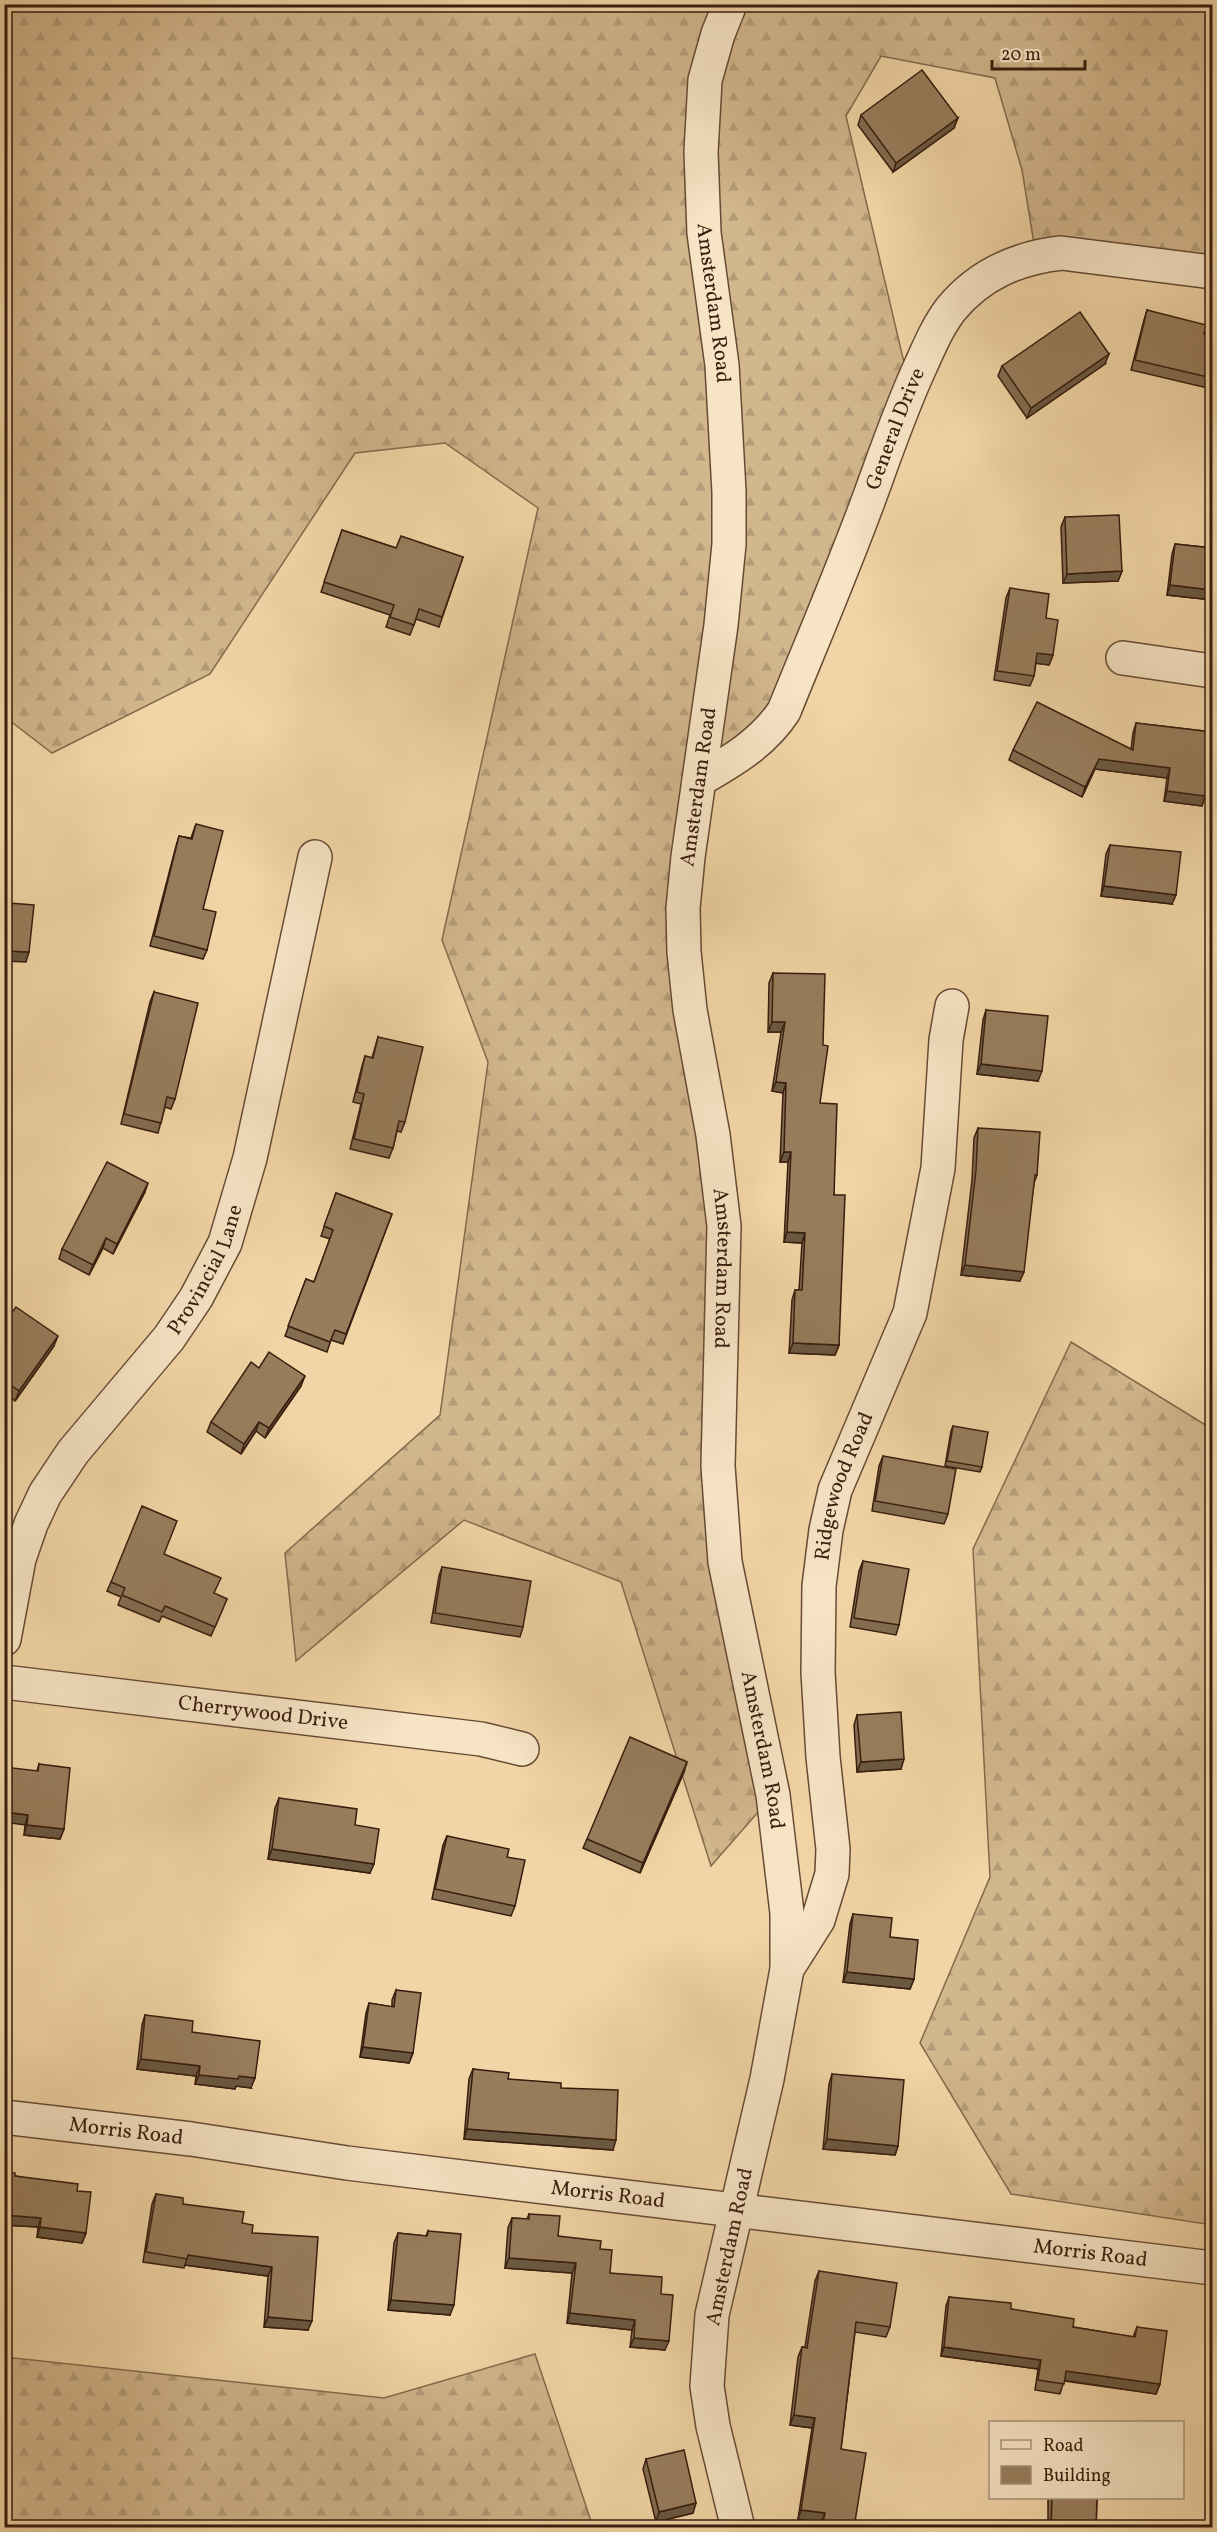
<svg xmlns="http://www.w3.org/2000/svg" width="1217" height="2532" font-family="Vollkorn,serif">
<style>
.forest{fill:url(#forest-firs);stroke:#846a4d;stroke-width:1.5}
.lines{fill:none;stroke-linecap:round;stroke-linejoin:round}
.minor-casing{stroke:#664b34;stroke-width:36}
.minor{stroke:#f7e4c5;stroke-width:33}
.wall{fill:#836c50;stroke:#371d0e;stroke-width:1.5}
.shaded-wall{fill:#6a5841;stroke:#371d0e;stroke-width:1.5}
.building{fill:#987d5d;stroke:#371d0e;stroke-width:1.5}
.labels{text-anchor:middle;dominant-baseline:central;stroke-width:6;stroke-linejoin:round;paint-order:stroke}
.street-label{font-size:21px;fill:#371d0e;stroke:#f7e4c5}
</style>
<defs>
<pattern id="forest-firs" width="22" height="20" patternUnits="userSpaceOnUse" patternTransform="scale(1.5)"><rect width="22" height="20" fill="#d2b68c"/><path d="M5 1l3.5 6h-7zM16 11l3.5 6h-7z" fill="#b59c78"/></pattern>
</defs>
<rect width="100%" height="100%" fill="#f2d5a6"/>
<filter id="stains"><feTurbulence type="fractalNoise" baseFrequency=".00333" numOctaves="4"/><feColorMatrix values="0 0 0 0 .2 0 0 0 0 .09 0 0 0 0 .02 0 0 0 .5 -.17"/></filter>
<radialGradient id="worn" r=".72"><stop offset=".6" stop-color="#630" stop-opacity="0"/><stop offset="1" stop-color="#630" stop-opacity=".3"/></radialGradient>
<g class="forest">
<polygon points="4,5 1212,5 1212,272 1036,256 1022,170 995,78 881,56 846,116 910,388 784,711 699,780 688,857 702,1080 718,1466 773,1795 711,1866 621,1582 464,1520 296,1661 285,1553 440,1415 488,1062 442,940 538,508 445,443 355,453 210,674 52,753 5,717 4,315 9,303 4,301"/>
<polygon points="1071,1342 1212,1429 1212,2225 1011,2194 920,2043 990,1877 973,1549"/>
<polygon points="535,2354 593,2527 5,2527 5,2357 384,2398"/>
</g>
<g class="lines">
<g class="minor-casing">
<g id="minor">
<path id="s1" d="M 730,4 L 718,34 L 705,80 L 701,152 L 704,233 L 722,365 L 729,492 L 729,544 L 721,625 L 688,857 L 683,908 L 684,952 L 690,1010 L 713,1135 L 724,1226 L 718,1466 L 725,1562 L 773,1795 L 787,1913 L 787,1969 L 767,2079 L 712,2315 L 707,2386 L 713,2426 L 738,2528"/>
<polyline points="1123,658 1212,671"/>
<path id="s2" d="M 699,780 C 732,761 763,743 784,711 C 812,642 841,574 867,504 C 884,458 900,410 921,365 C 930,345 938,326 951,309 C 980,274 1017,258 1061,253 L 1212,272"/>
<path id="s3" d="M 4,1639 L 19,1559 L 31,1524 L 45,1494 L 73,1452 L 169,1338 L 196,1298 L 225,1243 L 250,1158 L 315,857"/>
<path id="s4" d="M 4,1682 L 481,1739 L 522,1749"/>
<path id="s5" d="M 787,1969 L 818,1920 L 832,1874 L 833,1849 L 823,1757 L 818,1672 L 819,1586 L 826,1530 L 835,1490 L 910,1313 L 938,1168 L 946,1040 L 952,1006"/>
<path id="s6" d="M 4,2117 L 191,2139 L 347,2163 L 1212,2268"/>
</g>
</g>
<use href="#minor" class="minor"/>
</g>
<g class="wall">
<polygon points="861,115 954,128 893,172 858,125"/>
<polygon points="1147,310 1204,334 1212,335 1212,389 1131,370 1144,320"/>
<polygon points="1105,364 1027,418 998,376 1002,366"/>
<polygon points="1065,517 1122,571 1118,581 1063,583 1061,527"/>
<polygon points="342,530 396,548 463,557 439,627 416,619 410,635 386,627 390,615 321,592"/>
<polygon points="1175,544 1212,548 1212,600 1167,595 1172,554"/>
<polygon points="1010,588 1046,618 1053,655 1049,665 1036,663 1034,676 1030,686 994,680 1006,598"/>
<polygon points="1136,723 1212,732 1212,790 1206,789 1205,796 1202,806 1164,801 1167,778 1095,769 1082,797 1009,760 1013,750 1131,749 1133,733"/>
<polygon points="196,824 207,950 203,959 150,946 176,846 179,836 191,838"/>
<polygon points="1110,845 1172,904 1101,896 1106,854"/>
<polygon points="773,973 820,1103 834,1195 839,1345 835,1355 789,1353 792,1300 795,1290 799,1290 802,1243 784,1242 788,1162 780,1162 783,1093 772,1091 781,1032 768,1032 769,983"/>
<polygon points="154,992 175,1099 171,1109 165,1107 158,1133 121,1124 150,1002"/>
<polygon points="986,1010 1038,1081 977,1074 983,1020"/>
<polygon points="378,1037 405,1122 401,1132 397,1131 393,1148 389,1158 350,1149 361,1104 353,1102 362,1066 365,1056 372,1058"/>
<polygon points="978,1128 1037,1175 1034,1183 1020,1281 961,1275 972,1180 974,1138"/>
<polygon points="145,1192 113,1254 103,1248 89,1275 59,1259 62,1249"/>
<polygon points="336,1193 392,1214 343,1344 331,1340 327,1352 285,1336 306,1279 314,1282 330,1239 321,1236"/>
<polygon points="4,1323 54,1346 15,1401 4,1393"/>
<polygon points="259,1368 301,1386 265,1438 256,1431 241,1454 207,1432 211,1422"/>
<polygon points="953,1426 982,1467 980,1472 945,1466 951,1431"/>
<polygon points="883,1456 948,1514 944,1524 872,1511 879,1466"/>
<polygon points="164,1554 215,1594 227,1599 211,1636 162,1616 159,1622 118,1605 121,1597 107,1591 111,1582"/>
<polygon points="863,1561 899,1625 896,1635 850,1627 859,1571"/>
<polygon points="442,1567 523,1627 520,1637 431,1623 439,1576"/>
<polygon points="857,1715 901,1769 857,1772 854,1725"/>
<polygon points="39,1764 64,1829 60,1839 24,1835 25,1825 37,1771"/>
<polygon points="684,1772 640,1873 583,1848 587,1839"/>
<polygon points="279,1798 355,1825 370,1873 268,1859 275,1808"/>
<polygon points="447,1836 507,1857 515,1906 511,1916 432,1899 443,1845"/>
<polygon points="853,1914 890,1937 914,1979 910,1989 843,1982 850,1924"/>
<polygon points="396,1990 413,2053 409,2063 360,2057 366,2013 369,2003 392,2007 392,2000"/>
<polygon points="145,2015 192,2032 251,2088 236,2086 235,2089 195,2084 196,2076 137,2069 142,2025"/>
<polygon points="473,2069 508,2079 561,2088 613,2150 464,2139 469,2079"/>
<polygon points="832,2074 898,2146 895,2155 823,2149 829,2084"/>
<polygon points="4,2173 77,2191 86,2233 82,2243 37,2237 38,2227 4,2225"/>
<polygon points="156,2194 183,2204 242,2223 252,2233 308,2330 264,2327 268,2276 185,2265 184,2268 143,2262 152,2204"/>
<polygon points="529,2214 558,2236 600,2249 610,2273 661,2294 665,2350 630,2347 632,2330 567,2323 572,2273 505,2268 508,2228 512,2218 527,2219"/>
<polygon points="428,2231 450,2315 388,2310 394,2243 398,2233 426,2236"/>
<polygon points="819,2271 890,2327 886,2337 855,2332 841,2449 854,2528 820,2528 821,2523 798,2519 812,2428 790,2425 798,2357 802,2347 805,2347 815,2281"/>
<polygon points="949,2297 1011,2309 1073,2327 1133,2337 1137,2327 1160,2384 1156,2394 1064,2381 1060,2394 1035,2390 1038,2369 941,2356 946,2306"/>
<polygon points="646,2459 693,2513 656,2522 643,2469"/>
<polygon points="1048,2498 1097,2498 1096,2528 1048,2528"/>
</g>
<g class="shaded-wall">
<polygon points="958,118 954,128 893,172 896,163"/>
<polygon points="1109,354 1105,364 1027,418 1031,408"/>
<polygon points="1211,378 1212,378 1212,389 1208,388"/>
<polygon points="1122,571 1118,581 1063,583 1067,574"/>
<polygon points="1170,585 1212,590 1212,600 1167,595"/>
<polygon points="1037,653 1053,655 1049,665 1034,663"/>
<polygon points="1099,759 1170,768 1167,778 1095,769 1082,797 1085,787"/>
<polygon points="1207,779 1212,780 1212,790 1204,789"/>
<polygon points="1167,791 1205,796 1202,806 1164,801"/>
<polygon points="1104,886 1176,895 1172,904 1101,896"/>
<polygon points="7,951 29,952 26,962 4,961"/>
<polygon points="772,1022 785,1022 781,1032 768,1032"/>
<polygon points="981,1064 1042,1071 1038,1081 977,1074"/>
<polygon points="776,1082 786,1083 783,1093 772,1091"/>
<polygon points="784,1152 791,1152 788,1162 780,1162"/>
<polygon points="148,1183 145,1192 113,1254 117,1244"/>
<polygon points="787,1232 805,1233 802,1243 784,1242"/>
<polygon points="106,1238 103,1248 89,1275 93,1265"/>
<polygon points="965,1265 1024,1272 1020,1281 961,1275"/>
<polygon points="58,1336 54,1346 15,1401 19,1391"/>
<polygon points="793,1343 839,1345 835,1355 789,1353"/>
<polygon points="305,1376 301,1386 265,1438 269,1428"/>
<polygon points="259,1422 256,1431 241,1454 244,1444"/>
<polygon points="904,1759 901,1769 857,1772 861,1762"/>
<polygon points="687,1762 684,1772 640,1873 643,1863"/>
<polygon points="4,1812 28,1815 25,1825 4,1822"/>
<polygon points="27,1825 64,1829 60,1839 24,1835"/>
<polygon points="272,1849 374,1864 370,1873 268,1859"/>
<polygon points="847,1972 914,1979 910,1989 843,1982"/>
<polygon points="363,2047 413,2053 409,2063 360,2057"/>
<polygon points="141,2059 200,2066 196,2076 137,2069"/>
<polygon points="199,2075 239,2076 255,2078 251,2088 236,2086 235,2089 195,2084"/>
<polygon points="467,2129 616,2140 613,2150 464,2139"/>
<polygon points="827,2139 898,2146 895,2155 823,2149"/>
<polygon points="4,2215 41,2218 38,2227 4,2225"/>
<polygon points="40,2227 86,2233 82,2243 37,2237"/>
<polygon points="188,2255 272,2267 268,2276 185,2265"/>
<polygon points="509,2258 576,2263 572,2273 505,2268"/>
<polygon points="391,2300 454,2305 450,2315 388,2310"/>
<polygon points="570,2313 635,2320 632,2330 567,2323"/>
<polygon points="268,2317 312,2321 308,2330 264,2327"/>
<polygon points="634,2338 669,2341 665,2350 630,2347"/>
<polygon points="944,2347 1041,2360 1038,2369 941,2356"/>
<polygon points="1066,2371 1160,2384 1156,2394 1062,2380"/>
<polygon points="794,2415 815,2418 812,2428 790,2425"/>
<polygon points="696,2503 693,2513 656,2522 659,2512"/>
<polygon points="801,2510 825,2513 821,2523 798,2519"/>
</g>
<g class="building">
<polygon points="922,70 958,118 896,163 861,115"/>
<polygon points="1147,310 1206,325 1204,334 1212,335 1212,378 1135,360"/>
<polygon points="1080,312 1109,354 1031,408 1002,366"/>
<polygon points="1119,515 1122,571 1067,574 1065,517"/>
<polygon points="342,530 396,548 401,536 463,557 442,617 419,609 414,625 390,617 394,605 324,582"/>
<polygon points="1175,544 1212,548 1212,590 1170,585"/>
<polygon points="1010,588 1049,594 1046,618 1058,620 1053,655 1037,653 1034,676 997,671"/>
<polygon points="1037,702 1133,750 1136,723 1212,732 1212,780 1207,779 1205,796 1167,791 1170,768 1099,759 1085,787 1013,750"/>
<polygon points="196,824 223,831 203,909 216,912 207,950 154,936 179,836 192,839"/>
<polygon points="1110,845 1181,852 1176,895 1104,886"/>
<polygon points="4,889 10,889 9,903 34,905 29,952 7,951 4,977"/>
<polygon points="773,973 825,974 823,1045 828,1046 820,1103 837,1104 834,1195 845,1195 839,1345 793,1343 795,1290 802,1290 805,1233 787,1232 791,1152 784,1152 786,1083 776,1082 785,1022 772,1022"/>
<polygon points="154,992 198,1003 175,1099 167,1097 161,1123 124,1114"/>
<polygon points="986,1010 1048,1016 1042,1071 981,1064"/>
<polygon points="378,1037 423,1047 405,1122 399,1121 393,1148 354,1139 364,1094 357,1092 365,1056 373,1058"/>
<polygon points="978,1128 1040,1132 1037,1175 1035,1175 1024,1272 965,1265 976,1170"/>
<polygon points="107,1162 148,1183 117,1244 106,1238 93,1265 62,1249"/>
<polygon points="336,1193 392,1214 346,1334 335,1330 330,1342 288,1326 306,1279 314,1282 333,1230 324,1226"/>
<polygon points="16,1307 58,1336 19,1391 8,1383 4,1388 4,1323"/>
<polygon points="269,1352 305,1376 269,1428 259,1422 244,1444 211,1422 251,1362 259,1368"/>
<polygon points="953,1426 988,1432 982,1467 947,1461"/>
<polygon points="883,1456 956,1469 948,1514 875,1501"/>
<polygon points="142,1506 177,1521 164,1554 221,1578 214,1593 227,1599 215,1627 165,1606 162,1612 122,1595 125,1588 111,1582"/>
<polygon points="863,1561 909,1569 899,1625 854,1618"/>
<polygon points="442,1567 531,1581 523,1627 435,1613"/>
<polygon points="901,1712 904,1759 861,1762 857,1715"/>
<polygon points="630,1737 687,1762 643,1863 587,1839"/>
<polygon points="39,1764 70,1768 64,1829 27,1825 28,1815 4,1812 4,1767 38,1771"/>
<polygon points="279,1798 357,1809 355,1825 379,1829 374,1864 272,1849"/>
<polygon points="447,1836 509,1849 507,1857 525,1860 515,1906 435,1889"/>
<polygon points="853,1914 892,1918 890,1937 918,1940 914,1979 847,1972"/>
<polygon points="396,1990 421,1993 413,2053 363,2047 369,2003 394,2007"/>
<polygon points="145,2015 193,2021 192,2032 260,2041 255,2078 239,2076 238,2079 199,2075 200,2066 141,2059"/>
<polygon points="473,2069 509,2073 508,2079 561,2083 561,2088 618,2090 616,2140 467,2129"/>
<polygon points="832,2074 904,2080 898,2146 827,2139"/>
<polygon points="4,2173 15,2173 15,2176 78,2184 77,2191 91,2192 86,2233 40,2227 41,2218 4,2215"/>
<polygon points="156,2194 183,2198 183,2204 244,2212 242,2223 253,2225 252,2233 318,2237 312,2321 268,2317 272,2267 188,2255 187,2259 146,2252"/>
<polygon points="529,2214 560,2216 558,2236 601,2241 600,2249 612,2250 610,2273 662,2277 661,2294 673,2295 669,2341 634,2338 635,2320 570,2313 576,2263 509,2258 512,2218 529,2219"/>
<polygon points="428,2231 461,2234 454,2305 391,2300 398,2233 427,2236"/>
<polygon points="819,2271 897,2283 890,2327 856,2322 841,2449 866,2453 854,2528 822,2528 825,2513 801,2510 815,2418 794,2415 802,2347 807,2348"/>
<polygon points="949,2297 1011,2303 1011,2309 1074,2319 1073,2327 1135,2337 1137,2327 1167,2331 1160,2384 1066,2371 1064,2384 1038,2380 1041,2360 944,2347"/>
<polygon points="684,2450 696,2503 659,2512 646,2459"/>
<polygon points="1052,2498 1097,2498 1096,2528 1051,2528"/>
</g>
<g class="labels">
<g class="street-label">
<text stroke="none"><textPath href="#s1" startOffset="304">Amsterdam Road</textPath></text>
<text stroke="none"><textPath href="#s2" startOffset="414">General Drive</textPath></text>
<text transform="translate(699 787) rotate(-82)">Amsterdam Road</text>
<text stroke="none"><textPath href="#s3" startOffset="429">Provincial Lane</textPath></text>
<text stroke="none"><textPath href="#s1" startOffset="1276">Amsterdam Road</textPath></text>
<text stroke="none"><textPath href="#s5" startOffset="498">Ridgewood Road</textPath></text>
<text stroke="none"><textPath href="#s4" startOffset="261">Cherrywood Drive</textPath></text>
<text stroke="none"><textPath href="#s1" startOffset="1762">Amsterdam Road</textPath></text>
<text stroke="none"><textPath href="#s6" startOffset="123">Morris Road</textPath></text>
<text stroke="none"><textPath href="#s6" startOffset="609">Morris Road</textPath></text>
<text transform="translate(730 2247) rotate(-78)">Amsterdam Road</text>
<text stroke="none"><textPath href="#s6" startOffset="1095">Morris Road</textPath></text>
</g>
</g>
<rect width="1217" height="2532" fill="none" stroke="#f2d5a6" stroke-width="24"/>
<rect x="6" y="6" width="1205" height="2520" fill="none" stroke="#371d0e" stroke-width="3"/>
<rect x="12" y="12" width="1193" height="2508" fill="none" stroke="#371d0e" stroke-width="1.5"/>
<rect x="989" y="2421" width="195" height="78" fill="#f7e4c5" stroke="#aa947c" stroke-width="1.5"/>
<rect x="1001" y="2440" width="30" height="9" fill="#f7e4c5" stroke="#aa947c" stroke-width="1.5"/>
<text x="1043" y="2451" font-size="18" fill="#371d0e">Road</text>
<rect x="1001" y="2466" width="30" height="18" fill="#987d5d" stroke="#aa947c" stroke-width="1.5"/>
<text x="1043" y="2481" font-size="18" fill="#371d0e">Building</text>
<path d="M992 60v9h93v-9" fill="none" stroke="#371d0e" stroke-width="3"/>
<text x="1001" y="60" font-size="18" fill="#371d0e" stroke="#f7e4c5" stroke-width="4.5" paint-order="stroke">20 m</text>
<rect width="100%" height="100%" filter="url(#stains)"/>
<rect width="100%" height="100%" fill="url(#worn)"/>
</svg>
